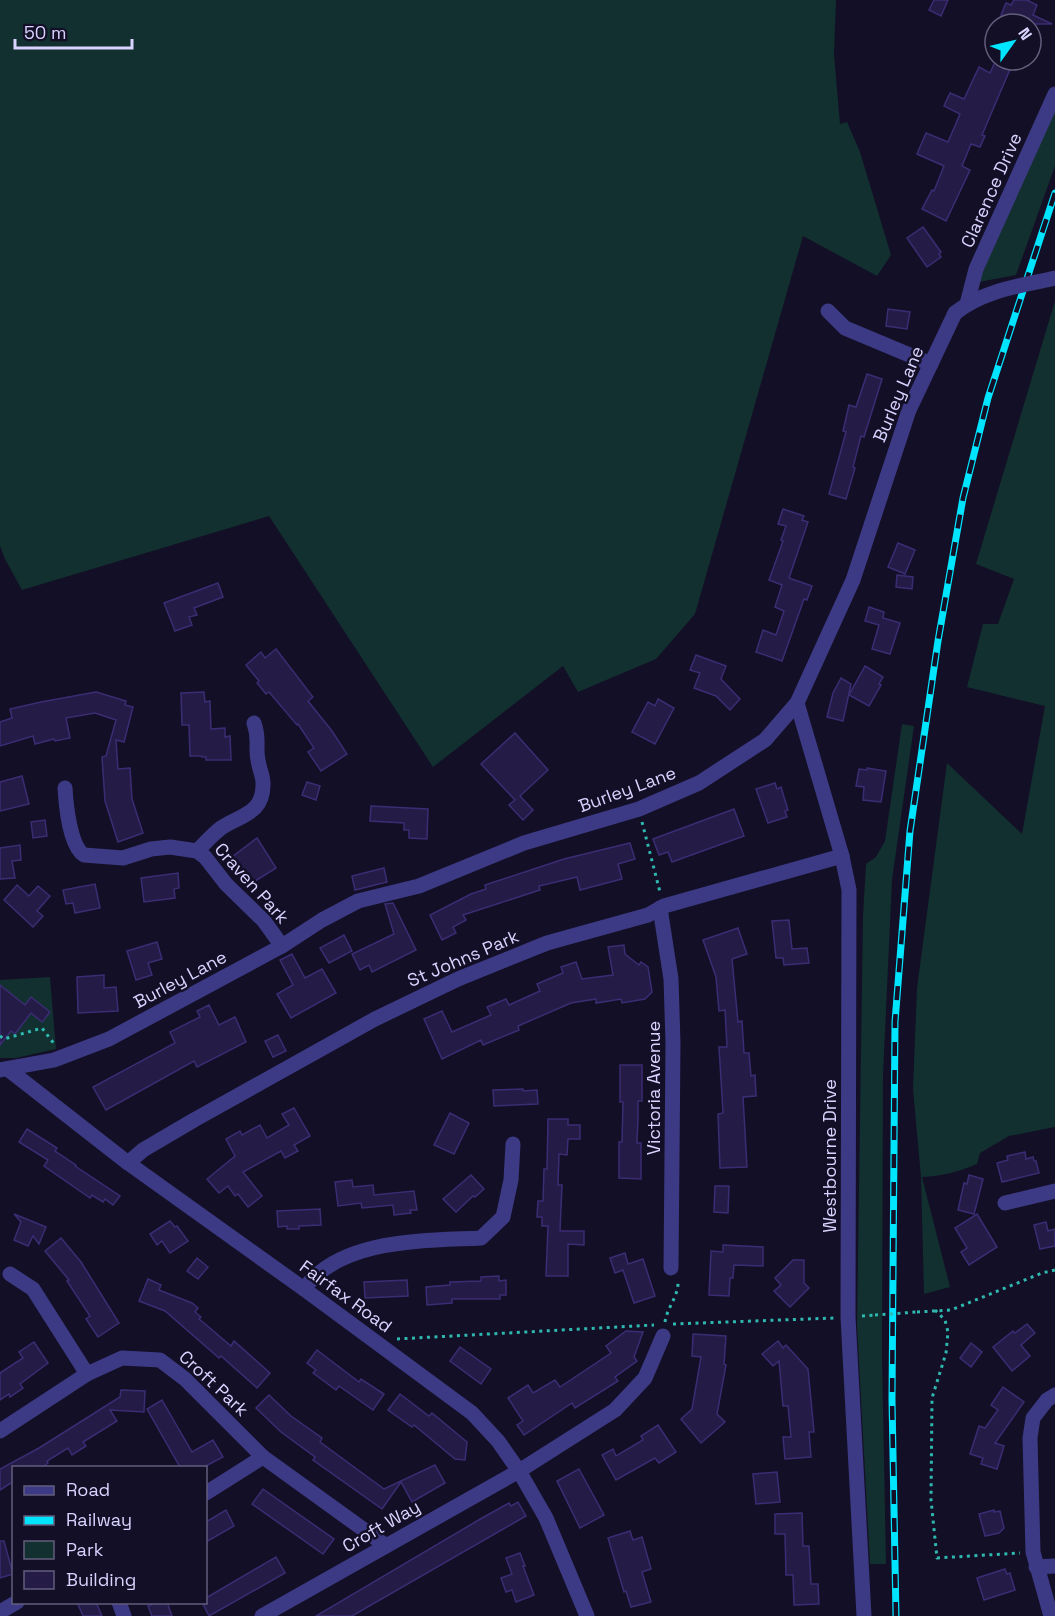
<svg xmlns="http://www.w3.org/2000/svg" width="1055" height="1616" font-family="'Space Grotesk',sans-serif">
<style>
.green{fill:#12302f}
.building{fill:#241b47;stroke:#3b2d73;stroke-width:1.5}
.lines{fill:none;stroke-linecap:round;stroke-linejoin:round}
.path{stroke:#2fb8b0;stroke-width:3;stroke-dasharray:3 4.5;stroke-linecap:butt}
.minor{stroke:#3d3a85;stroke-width:15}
.rail-casing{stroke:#00e5ff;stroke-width:7}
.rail{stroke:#130f26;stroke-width:4.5;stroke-dasharray:14;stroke-linecap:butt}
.path-bridge{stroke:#2fb8b0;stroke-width:3;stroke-dasharray:3 4.5;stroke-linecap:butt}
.minor-bridge{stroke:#3d3a85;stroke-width:15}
.labels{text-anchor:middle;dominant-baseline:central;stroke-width:5;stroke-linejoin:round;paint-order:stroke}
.street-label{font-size:18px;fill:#d9d4ff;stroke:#130f26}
</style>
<rect width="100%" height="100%" fill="#130f26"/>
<g class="green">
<polygon points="0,0 836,0 834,55 840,124 847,122 860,152 891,255 877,276 803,236 695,614 656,659 578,692 563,666 433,767 269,516 22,590 5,559 0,546"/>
<polygon points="1055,105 1055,166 1016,275 979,282 982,265"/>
<path d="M 1055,301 L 1055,1127 L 1009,1136 L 980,1153 L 977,1164 C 958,1172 942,1176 922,1177 L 950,1287 L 924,1294 L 921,1177 L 913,1089 L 917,988 L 947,763 L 1022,834 L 1045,706 L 967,687 L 983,624 L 998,624 L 1014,579 L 976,564 Z"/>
<polygon points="902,724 914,726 892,880 883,1075 882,1356 886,1564 870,1564 857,1325 863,916 866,864 876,857 885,841"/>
<polygon points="50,977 56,1049 16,1058 0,1058 0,980"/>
</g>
<g class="building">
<polygon points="934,0 948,0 941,16 929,10"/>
<polygon points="1014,0 1027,0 1037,5 1033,15 1052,24 1008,24 1010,20 1001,15 1006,3 1011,5"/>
<polygon points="996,60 1014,60 982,135 985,136 980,147 971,144 962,166 970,170 946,221 922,209 932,190 934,191 944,166 917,154 926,133 948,142 960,114 944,106 950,93 964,99 979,67 990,73"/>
<polygon points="923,227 941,252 939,254 941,257 927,267 907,238"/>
<polygon points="888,309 910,312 907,329 886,326"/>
<polygon points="867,374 882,379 864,437 861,436 853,467 855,468 846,499 829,494 846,432 843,431 849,405 856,407"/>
<polygon points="783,509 804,516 802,520 808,522 789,578 812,586 807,600 804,599 782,661 756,652 763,630 776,635 784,611 775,607 782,585 769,580 783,541 781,540 786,526 778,524"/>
<polygon points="898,543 915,550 905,574 888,567"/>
<polygon points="897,575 913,577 912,589 896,587"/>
<polygon points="218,583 223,597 194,608 197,615 189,617 192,625 175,631 164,603"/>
<polygon points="869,607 884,612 883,618 900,623 890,654 872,649 879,625 865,621"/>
<polygon points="276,649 313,697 308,701 332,731 347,754 321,771 308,752 314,748 298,724 297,725 269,692 266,694 257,683 259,681 246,665 261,652 265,658"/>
<polygon points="696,655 726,666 721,679 740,699 730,710 716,696 694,688 700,673 690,670"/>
<polygon points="865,666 883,677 879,684 881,685 869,706 849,695"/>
<polygon points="841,678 851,684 843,721 827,717 833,693"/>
<polygon points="96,692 126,701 125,705 133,707 124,742 116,740 118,769 130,768 132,799 143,833 118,842 105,801 102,757 106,756 116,720 95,713 66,718 70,738 55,741 54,739 35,744 33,736 0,746 0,722 12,718 10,709 41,702"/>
<polygon points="204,692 205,702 210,701 211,729 225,728 225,737 230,736 231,760 206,760 206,757 202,757 202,756 190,756 189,725 182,725 181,693"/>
<polygon points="658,699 674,708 655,744 632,732 648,702 655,706"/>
<polygon points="515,733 548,770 520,796 533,810 523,820 509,805 515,800 481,764"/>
<polygon points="867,768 886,771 881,802 863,800 864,787 856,786 859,769 867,770"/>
<polygon points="22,776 29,804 0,811 0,782"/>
<polygon points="307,782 320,786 316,800 302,795"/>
<polygon points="775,783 777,789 781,787 788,810 785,811 787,817 768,823 756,789"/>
<polygon points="371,806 428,809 427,839 409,838 409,830 404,830 404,823 370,821"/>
<polygon points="734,809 744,836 672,862 668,852 659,855 653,839"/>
<polygon points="45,820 47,836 33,838 31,822"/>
<polygon points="257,838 276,868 252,883 246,873 239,877 228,860"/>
<polygon points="630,843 635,859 618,864 622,879 580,890 577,877 539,886 540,890 463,915 466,920 453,927 456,933 442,940 430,915 471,894 486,889 485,885 564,859"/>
<polygon points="20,845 21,860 12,861 15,878 0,879 0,848"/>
<polygon points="384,868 387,882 355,890 352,876"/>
<polygon points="178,873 179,888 174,889 175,898 144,902 141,878"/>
<polygon points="95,884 100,908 75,913 73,903 66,904 63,890"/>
<polygon points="17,885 29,896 38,886 50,896 37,911 43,916 33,927 4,900"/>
<polygon points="393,903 416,950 372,972 369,965 360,970 352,954 394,934 385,904"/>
<polygon points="789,920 792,949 807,948 809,963 784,965 783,958 776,958 772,921"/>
<polygon points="738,928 747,954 732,959 738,1022 742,1021 744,1053 749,1053 751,1076 755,1075 756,1096 743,1097 747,1167 720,1168 718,1114 723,1113 719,1047 727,1047 725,1010 719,1011 716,977 703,940"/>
<polygon points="344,935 352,951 329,963 320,948"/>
<polygon points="157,942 162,959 148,963 152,975 136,980 127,951"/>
<polygon points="624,945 625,954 639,965 641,962 648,967 652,992 645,999 622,1003 621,999 596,1003 596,999 571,1003 518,1026 519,1030 483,1045 481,1040 442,1059 424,1019 442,1011 452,1032 491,1015 487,1007 506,999 509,1005 540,991 537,984 563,973 561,967 576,962 582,979 613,975 608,947"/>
<polygon points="292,954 305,978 322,969 336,993 291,1018 277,994 293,985 280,960"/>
<polygon points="104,975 104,988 116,987 118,1011 78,1013 77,977"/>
<polygon points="0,985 25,1005 31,997 50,1012 42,1022 31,1013 15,1034 11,1031 0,1045"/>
<polygon points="209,1005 219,1025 235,1017 246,1042 197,1067 194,1061 106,1110 93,1087 175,1043 170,1032 200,1017 197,1011"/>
<polygon points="278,1035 286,1051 273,1057 265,1041"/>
<polygon points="620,1065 642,1065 642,1101 638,1101 638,1119 637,1143 641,1143 641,1179 619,1178 619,1142 622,1142 623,1102 620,1102"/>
<polygon points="523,1089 523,1091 537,1090 538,1104 494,1106 493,1090"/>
<polygon points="294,1108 310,1136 294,1145 298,1151 285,1158 281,1151 243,1172 262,1196 248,1207 238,1194 235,1196 228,1186 219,1193 207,1179 235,1156 226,1139 240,1131 242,1135 260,1125 267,1138 289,1125 282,1114"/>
<polygon points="450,1113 469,1123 454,1154 434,1145"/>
<polygon points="548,1119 568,1119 568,1125 580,1125 580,1139 568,1139 567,1155 559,1154 558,1185 562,1185 560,1231 584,1231 584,1245 568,1244 568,1276 546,1276 548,1226 542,1226 542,1217 537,1217 538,1201 543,1201 544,1169 547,1169"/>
<polygon points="27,1129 57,1148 55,1151 76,1165 75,1166 120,1196 113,1205 105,1199 103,1202 92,1195 90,1198 44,1166 48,1160 19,1142"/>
<polygon points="1025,1152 1026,1159 1033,1157 1034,1161 1036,1161 1039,1173 1002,1182 997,1163 1008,1160 1007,1156"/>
<polygon points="471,1175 484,1189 475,1197 473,1196 456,1212 443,1199"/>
<polygon points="969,1175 983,1179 974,1214 958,1210 964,1183 967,1184"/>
<polygon points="352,1180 353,1187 373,1185 374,1195 414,1191 417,1210 410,1210 411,1213 394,1215 393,1205 362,1208 361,1203 338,1206 335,1182"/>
<polygon points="715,1186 729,1186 728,1213 714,1212"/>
<polygon points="320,1209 321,1225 299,1226 299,1229 287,1229 287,1226 278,1227 277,1211"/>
<polygon points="14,1214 46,1227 39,1244 33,1236 28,1246 14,1240 21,1222"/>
<polygon points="977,1214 997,1247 969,1265 961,1252 967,1248 955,1228"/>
<polygon points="170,1221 175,1227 177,1226 188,1241 170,1253 162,1241 157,1245 150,1234"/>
<polygon points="1046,1222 1048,1231 1055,1229 1055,1246 1040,1249 1034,1225"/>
<polygon points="61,1238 81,1262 119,1323 98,1337 86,1319 90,1316 67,1281 69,1280 45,1251"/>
<polygon points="723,1245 763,1247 763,1266 734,1265 733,1278 730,1278 729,1296 709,1295 711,1251 723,1252"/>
<polygon points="625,1253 628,1264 643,1259 655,1296 634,1303 623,1270 615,1273 610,1258"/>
<polygon points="197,1258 208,1267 198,1279 187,1271"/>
<polygon points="793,1260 804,1260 804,1283 809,1288 790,1307 774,1291 781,1285 775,1278"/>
<polygon points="499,1276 499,1281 506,1280 506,1295 500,1295 500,1299 452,1299 452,1303 427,1305 426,1287 450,1285 450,1282 481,1281 481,1277"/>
<polygon points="148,1279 161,1285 159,1290 192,1303 198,1308 195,1312 201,1317 199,1319 204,1323 231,1346 234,1341 270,1373 257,1388 221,1356 219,1358 165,1311 139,1301"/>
<polygon points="407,1280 408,1296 365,1298 364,1282"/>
<polygon points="1027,1324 1035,1333 1021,1345 1030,1356 1012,1371 993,1347 1013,1331 1015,1333"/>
<polygon points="626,1331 643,1332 634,1357 637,1361 615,1377 618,1381 575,1408 572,1403 524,1435 517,1425 523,1421 508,1398 528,1385 533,1393 555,1380 560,1387 611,1353 606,1346"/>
<polygon points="693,1334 726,1336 724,1364 726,1365 717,1414 725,1422 701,1443 681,1419 692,1409 701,1357 692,1356"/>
<polygon points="778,1341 783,1348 786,1345 808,1369 814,1432 809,1432 811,1457 785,1459 783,1437 791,1437 788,1406 783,1406 779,1361 773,1366 762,1354"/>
<polygon points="34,1342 48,1363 20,1384 23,1388 10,1397 9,1394 0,1400 0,1373 23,1358 19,1352"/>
<polygon points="971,1343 982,1352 971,1367 960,1358"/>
<polygon points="460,1347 491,1369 481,1384 450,1361"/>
<polygon points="317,1350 359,1382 361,1379 384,1394 373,1410 339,1386 336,1390 313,1373 316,1370 307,1363"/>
<polygon points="1003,1387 1024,1402 995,1443 1004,1446 997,1469 981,1464 983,1458 970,1454 979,1426 985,1428 998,1410 991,1405"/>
<polygon points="121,1390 145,1391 144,1412 110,1410 117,1421 83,1442 86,1446 72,1455 68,1448 47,1461 48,1463 42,1467 14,1467 14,1481 0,1490 0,1469 39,1448 120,1397"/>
<polygon points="400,1394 429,1416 432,1413 467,1442 465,1460 455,1459 414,1425 412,1427 388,1410"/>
<polygon points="269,1395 291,1416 322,1438 320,1442 384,1489 435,1465 445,1483 412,1502 401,1482 382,1509 313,1460 315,1457 281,1432 256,1408"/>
<polygon points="162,1400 192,1452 213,1440 223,1457 204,1467 180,1467 147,1409"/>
<polygon points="658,1425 676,1452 659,1463 655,1458 616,1480 602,1455 613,1449 616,1456 643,1440 641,1436"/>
<polygon points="579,1469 604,1515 580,1528 557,1481"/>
<polygon points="777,1472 780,1502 756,1504 753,1474"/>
<polygon points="263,1489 334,1539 323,1554 252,1504"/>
<polygon points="518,1502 526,1516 352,1616 316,1616 482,1518 509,1503 511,1506"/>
<polygon points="226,1510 234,1526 206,1542 206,1522"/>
<polygon points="994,1510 994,1512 1000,1511 1004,1528 999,1533 985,1536 979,1514"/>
<polygon points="802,1513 803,1546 809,1546 811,1584 818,1584 819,1604 794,1605 793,1575 786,1575 785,1534 775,1534 775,1514"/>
<polygon points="630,1531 633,1540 642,1537 651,1569 642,1572 651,1602 631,1607 626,1591 624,1592 608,1538"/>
<polygon points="0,1541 4,1541 13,1574 0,1578"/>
<polygon points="520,1553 525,1566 523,1566 534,1595 516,1602 512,1590 506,1592 501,1578 512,1574 506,1558"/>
<polygon points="276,1557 285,1573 209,1616 202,1602 206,1602 206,1598"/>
<polygon points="1005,1569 1007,1574 1010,1573 1015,1590 984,1600 977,1578"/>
<polygon points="77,1602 96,1602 102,1616 83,1616"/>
<polygon points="158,1602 167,1602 172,1616 152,1616 148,1606"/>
</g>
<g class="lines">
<g class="path">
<polyline points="642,822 660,892"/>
<polyline points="0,1036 4,1039 42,1028 55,1045"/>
<polyline points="935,1310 945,1320 948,1332 946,1353 932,1398 931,1500 937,1558 1020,1553"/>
<polyline points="917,1312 951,1310 1042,1273 1055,1270"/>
<polyline points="862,1316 875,1315"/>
<path d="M 665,1322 C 667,1307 679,1296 678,1281"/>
<polyline points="673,1324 834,1318"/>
<polyline points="397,1339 654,1325"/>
</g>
<g class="minor">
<polyline points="967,304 976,269 1055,94"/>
<polyline points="828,311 845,328 931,364"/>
<polyline points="797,703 842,856 849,890 848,1317 864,1616"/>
<path d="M 65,788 C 66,805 70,846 84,855 L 123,858 L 151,849 L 170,847 L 197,851 L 205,857 L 226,884 L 264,921 L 282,946"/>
<path d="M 197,851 C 205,843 212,835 221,828 C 240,815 264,814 263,783 C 263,776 259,768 258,760 C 255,746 260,740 254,723"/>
<polyline points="660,908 671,979 673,1043 671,1268"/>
<polyline points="0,1070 54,1060 109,1039 282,946 322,920 358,901 419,886 524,843 639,809 699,783 765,740 797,703 853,580 909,410 955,313"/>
<polyline points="9,1070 128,1163 304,1289 472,1413 498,1441 519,1471 546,1518 587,1616"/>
<polyline points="128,1163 143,1150 194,1120 375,1019 458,979 547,943 648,915 664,906 842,856"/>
<polyline points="1005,1203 1055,1191"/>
<polyline points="10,1274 33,1289 87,1374"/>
<path d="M 304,1289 C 341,1238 424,1241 481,1238 L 503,1217 L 511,1180 L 513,1144"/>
<polyline points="0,1431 87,1374 122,1358 160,1360 185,1379 263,1457 385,1545"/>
<polyline points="206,1493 263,1457"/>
<polyline points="1036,1567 1055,1566"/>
<polyline points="119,1602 124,1616"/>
<polyline points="0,1612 17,1602"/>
<polyline points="262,1616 519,1471 615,1410 645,1378 663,1336"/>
<polyline points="1051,1616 1033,1552 1030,1438 1033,1418 1047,1400 1055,1395"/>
</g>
<g class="rail-casing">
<polyline id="rail" points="896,1616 892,1400 895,1022 910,831 938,641 963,498 988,398 1055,193"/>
</g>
<use href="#rail" class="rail"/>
<polyline class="path-bridge" points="875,1315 917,1312"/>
<path class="minor-bridge" d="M 955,313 C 984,290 1020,286 1055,278"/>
</g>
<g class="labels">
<g class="street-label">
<text transform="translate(991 190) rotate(-66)">Clarence Drive</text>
<text transform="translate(898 394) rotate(-67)">Burley Lane</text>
<text transform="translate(627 789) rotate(-20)">Burley Lane</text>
<text transform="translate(252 883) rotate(48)">Craven Park</text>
<text transform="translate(463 958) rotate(-23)">St Johns Park</text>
<text transform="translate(180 979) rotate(-28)">Burley Lane</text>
<text transform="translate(653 1088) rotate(-90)">Victoria Avenue</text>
<text transform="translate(829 1156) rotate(-90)">Westbourne Drive</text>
<text transform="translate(346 1296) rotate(36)">Fairfax Road</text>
<text transform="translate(214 1383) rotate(43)">Croft Park</text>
<text transform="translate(381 1526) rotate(-30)">Croft Way</text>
</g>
</g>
<rect x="12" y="1466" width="195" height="138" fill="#130f26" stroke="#625e7d" stroke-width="1.5"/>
<rect x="24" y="1486" width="30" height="9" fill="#3d3a85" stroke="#625e7d" stroke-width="1.5"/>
<text x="66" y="1496" font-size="18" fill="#d9d4ff">Road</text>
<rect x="24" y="1516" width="30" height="9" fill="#00e5ff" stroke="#625e7d" stroke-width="1.5"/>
<text x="66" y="1526" font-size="18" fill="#d9d4ff">Railway</text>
<rect x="24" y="1541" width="30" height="18" fill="#12302f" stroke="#625e7d" stroke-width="1.5"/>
<text x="66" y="1556" font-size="18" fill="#d9d4ff">Park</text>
<rect x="24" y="1571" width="30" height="18" fill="#241b47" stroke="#625e7d" stroke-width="1.5"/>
<text x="66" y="1586" font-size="18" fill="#d9d4ff">Building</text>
<g transform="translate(1013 42) rotate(56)"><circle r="28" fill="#130f26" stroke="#625e7d" stroke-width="1.5"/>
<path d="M0-4.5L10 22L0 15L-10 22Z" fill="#00e5ff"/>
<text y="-9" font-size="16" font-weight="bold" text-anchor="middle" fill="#d9d4ff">N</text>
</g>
<path d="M15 39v9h117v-9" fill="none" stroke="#d9d4ff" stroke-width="3"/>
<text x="24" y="39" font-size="18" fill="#d9d4ff" stroke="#130f26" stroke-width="4.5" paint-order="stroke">50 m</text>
</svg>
